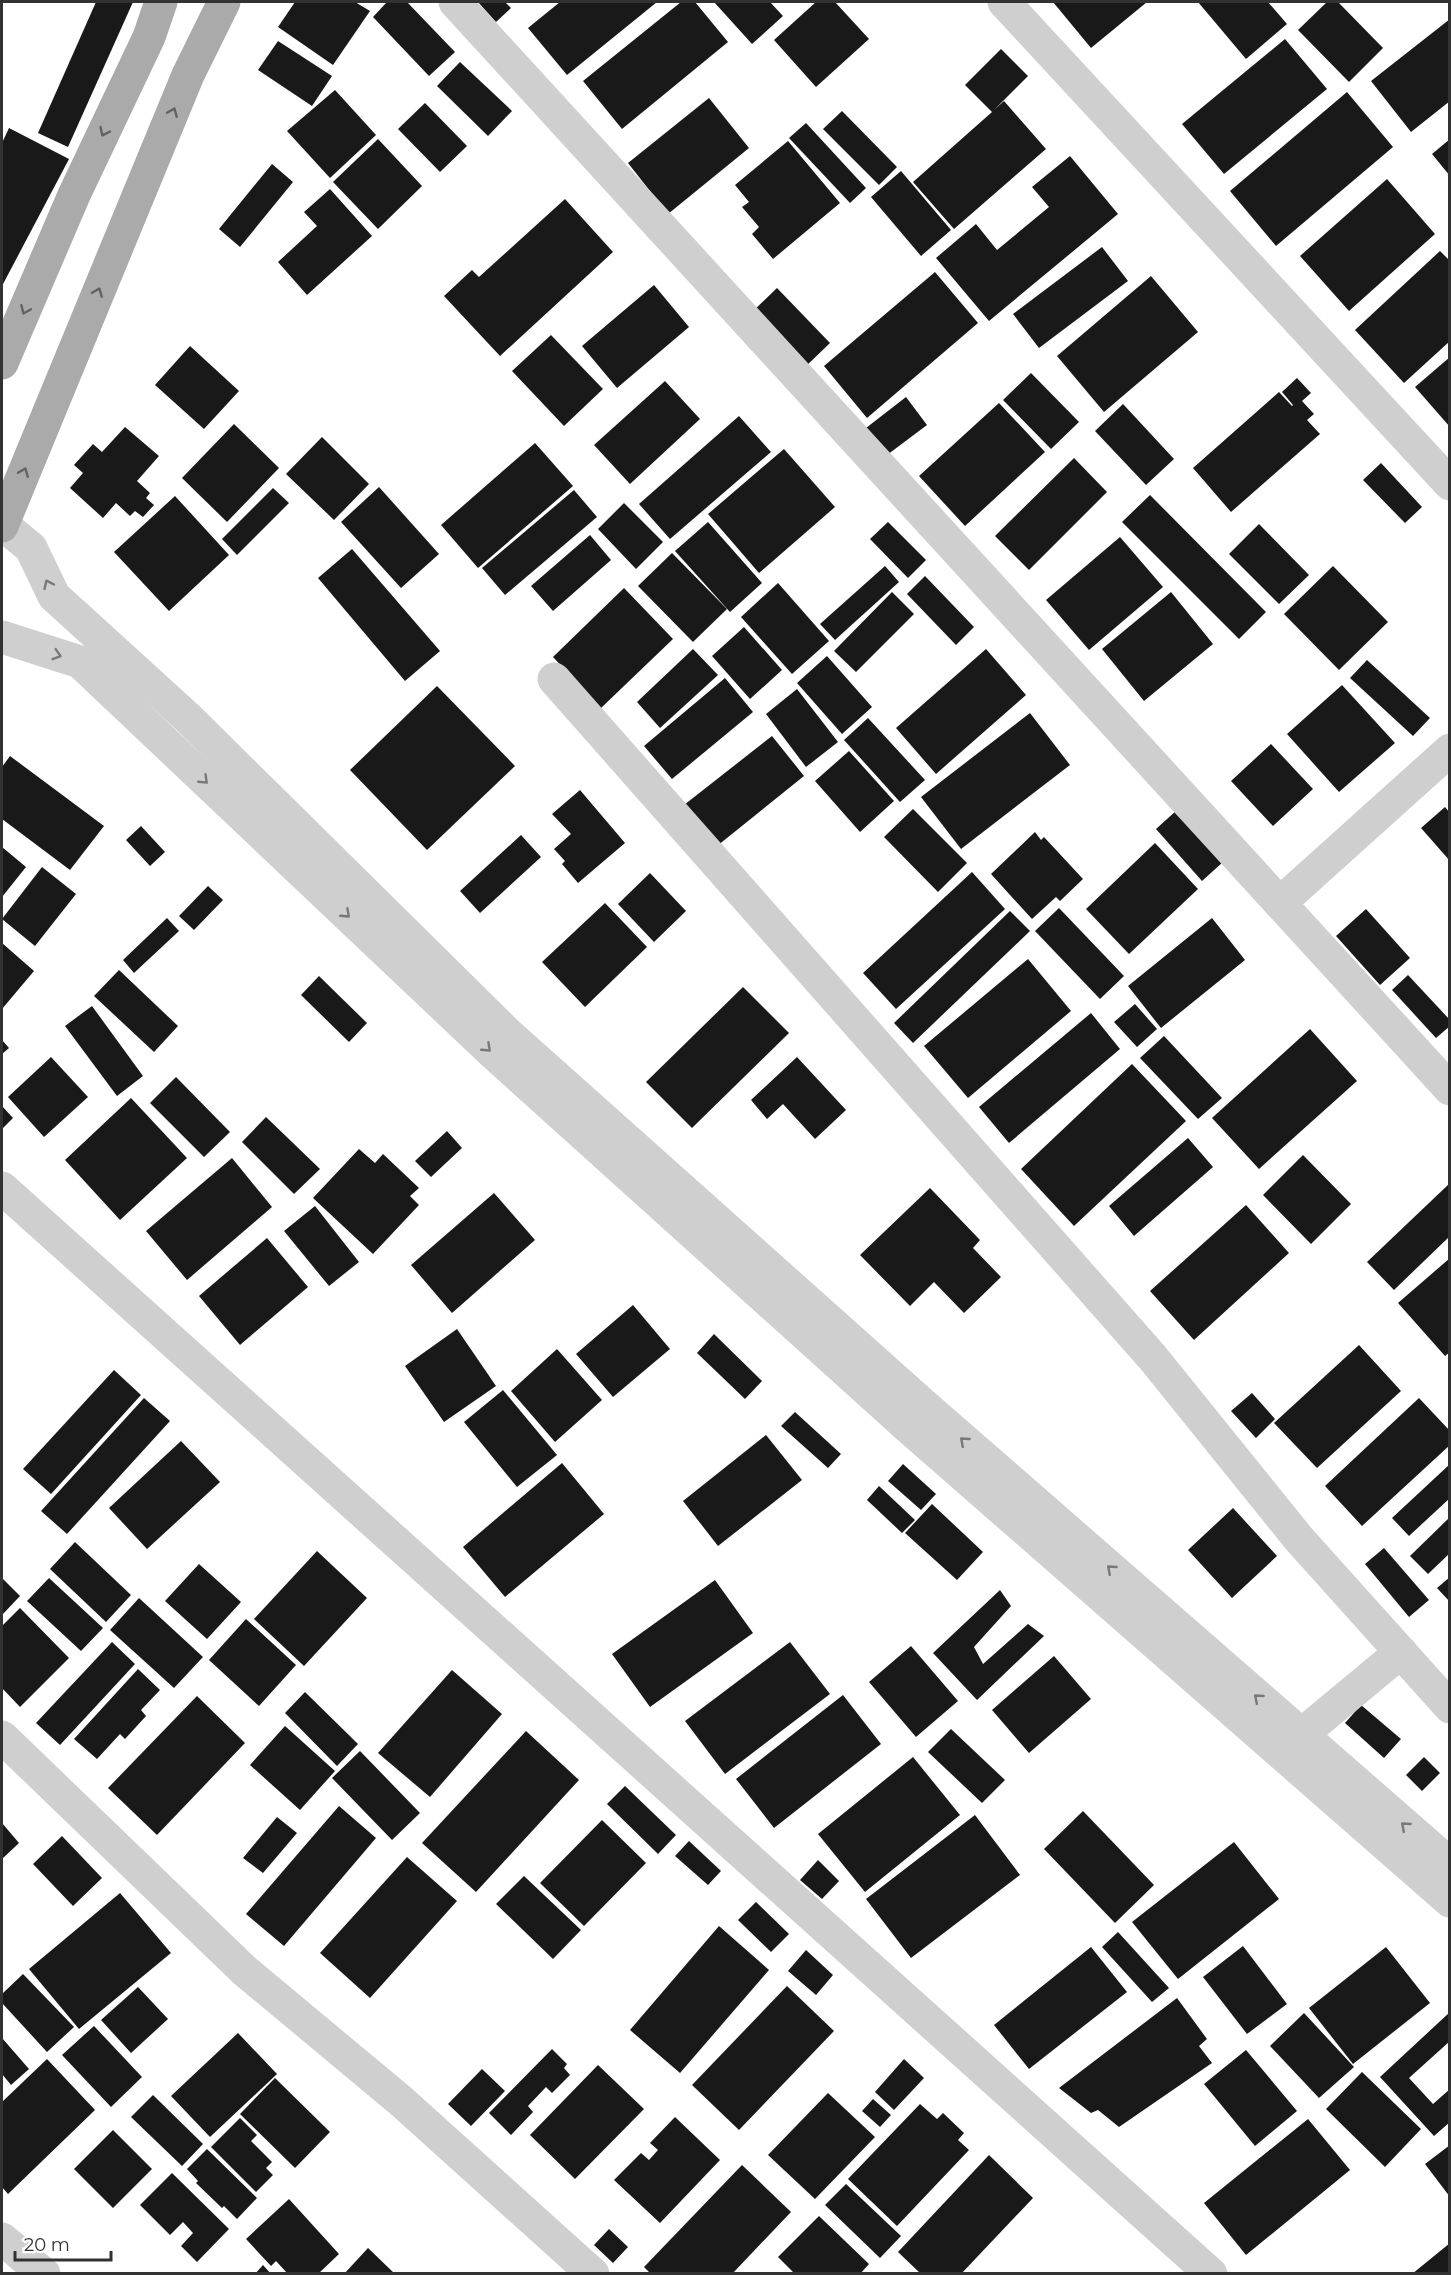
<svg xmlns="http://www.w3.org/2000/svg" width="1451" height="2275" font-family="Montserrat,sans-serif">
<style>
.building{fill:#191919}
.lines{fill:none;stroke-linecap:round;stroke-linejoin:round}
.minor{stroke:#cfcfcf;stroke-width:33}
.major{stroke:#aaa;stroke-width:33}
.oneway{stroke:#626262}
.oneway2{stroke:#797979}
</style>
<rect width="100%" height="100%" fill="#fff"/>
<g class="building">
<polygon points="96,2 133,2 68,147 38,133"/>
<polygon points="295,2 355,2 370,11 333,65 278,27"/>
<polygon points="387,2 407,2 455,52 429,76 373,17"/>
<polygon points="478,2 505,2 511,8 496,22"/>
<polygon points="560,2 657,2 567,75 528,28"/>
<polygon points="681,2 695,2 728,42 622,129 583,81"/>
<polygon points="714,2 770,2 783,16 752,44"/>
<polygon points="816,2 835,2 869,39 816,87 774,40"/>
<polygon points="1053,2 1147,2 1091,48"/>
<polygon points="1198,2 1268,2 1287,24 1246,59"/>
<polygon points="1327,2 1338,2 1383,48 1349,82 1298,30"/>
<polygon points="1450,19 1450,101 1411,132 1371,81"/>
<polygon points="1285,39 1327,89 1224,174 1182,124"/>
<polygon points="278,41 332,76 312,106 258,70"/>
<polygon points="1001,49 1028,76 994,110 1004,101 1046,149 954,229 913,182 992,112 965,85"/>
<polygon points="460,62 512,111 488,136 437,86"/>
<polygon points="335,90 376,135 330,178 287,131"/>
<polygon points="1347,92 1393,147 1276,246 1230,191"/>
<polygon points="709,98 749,148 668,214 628,163"/>
<polygon points="425,103 467,146 440,172 398,129"/>
<polygon points="842,111 897,167 879,185 823,129"/>
<polygon points="806,123 866,188 850,203 789,138"/>
<polygon points="9,128 69,159 2,286 2,143"/>
<polygon points="378,139 422,186 378,229 333,182"/>
<polygon points="1450,139 1450,176 1432,154"/>
<polygon points="788,141 840,203 773,259 752,234 759,227 742,207 749,202 735,185"/>
<polygon points="1070,156 1118,214 989,321 936,258 976,224 997,250 1049,207 1032,187"/>
<polygon points="272,164 293,182 240,247 219,229"/>
<polygon points="901,171 951,230 921,256 871,197"/>
<polygon points="1387,179 1435,234 1349,311 1300,256"/>
<polygon points="330,189 372,236 307,295 278,262 317,226 304,212"/>
<polygon points="565,199 613,252 500,356 444,296 472,270 479,277"/>
<polygon points="1102,247 1128,281 1039,348 1013,314"/>
<polygon points="1440,251 1450,261 1450,341 1404,383 1355,330"/>
<polygon points="935,272 978,323 867,418 824,366"/>
<polygon points="1151,276 1198,332 1104,412 1057,356"/>
<polygon points="654,285 689,327 617,388 582,346"/>
<polygon points="777,288 830,343 803,369 750,314"/>
<polygon points="551,335 603,389 564,426 512,371"/>
<polygon points="190,346 239,391 204,429 155,385"/>
<polygon points="1450,357 1450,427 1415,387"/>
<polygon points="1031,373 1079,422 1051,449 1003,400"/>
<polygon points="1297,378 1311,393 1302,401 1314,414 1307,420 1320,434 1231,512 1193,468 1279,392 1292,406 1293,405 1282,392"/>
<polygon points="665,381 700,419 630,484 594,445"/>
<polygon points="906,397 927,425 887,455 866,428"/>
<polygon points="999,403 1045,452 965,526 919,476"/>
<polygon points="1123,404 1174,459 1146,485 1095,431"/>
<polygon points="739,416 771,452 670,539 639,504"/>
<polygon points="234,424 279,468 227,522 182,478"/>
<polygon points="125,427 159,456 137,481 150,493 146,498 154,505 143,517 135,511 130,516 116,503 103,518 70,488 83,473 74,465 93,444 102,452"/>
<polygon points="322,437 369,484 334,520 286,474"/>
<polygon points="535,443 573,486 478,568 441,525"/>
<polygon points="784,449 835,507 759,573 708,514"/>
<polygon points="1074,458 1107,492 1029,570 995,536"/>
<polygon points="1381,463 1422,507 1405,523 1363,480"/>
<polygon points="379,487 439,554 401,588 341,522"/>
<polygon points="273,488 289,503 237,555 222,539"/>
<polygon points="574,490 597,517 505,595 482,568"/>
<polygon points="1150,495 1266,612 1239,639 1122,522"/>
<polygon points="175,496 229,555 169,611 114,552"/>
<polygon points="624,503 663,542 636,569 598,529"/>
<polygon points="708,522 762,583 730,612 675,551"/>
<polygon points="888,522 926,560 908,578 870,539"/>
<polygon points="1259,524 1309,575 1279,604 1229,554"/>
<polygon points="590,535 611,560 553,611 531,586"/>
<polygon points="1120,537 1163,587 1089,650 1046,600"/>
<polygon points="352,549 440,651 405,681 318,578"/>
<polygon points="672,553 727,609 693,642 638,586"/>
<polygon points="885,566 899,582 835,640 820,624"/>
<polygon points="1333,566 1388,622 1339,670 1284,614"/>
<polygon points="925,576 974,627 956,645 907,594"/>
<polygon points="778,583 829,641 792,674 741,617"/>
<polygon points="624,588 673,639 601,708 553,657"/>
<polygon points="892,592 914,614 856,672 834,651"/>
<polygon points="1171,592 1213,644 1144,701 1102,649"/>
<polygon points="744,627 782,670 750,699 712,656"/>
<polygon points="693,649 718,675 660,728 637,702"/>
<polygon points="986,649 1026,695 936,774 896,728"/>
<polygon points="827,656 872,707 842,734 797,683"/>
<polygon points="1367,660 1430,718 1413,736 1350,678"/>
<polygon points="725,678 753,712 672,779 644,746"/>
<polygon points="1342,685 1395,743 1339,792 1287,734"/>
<polygon points="437,686 515,766 427,850 350,770"/>
<polygon points="797,689 838,742 806,767 766,714"/>
<polygon points="1030,713 1070,765 961,849 921,797"/>
<polygon points="868,718 925,780 900,802 844,740"/>
<polygon points="772,736 804,776 717,846 684,805"/>
<polygon points="1271,744 1313,789 1273,826 1231,781"/>
<polygon points="849,751 894,801 860,832 815,781"/>
<polygon points="10,756 104,826 70,870 2,819 2,767"/>
<polygon points="580,790 625,843 578,883 562,864 565,861 554,849 571,834 552,814"/>
<polygon points="1445,807 1450,813 1450,861 1421,828"/>
<polygon points="913,809 967,863 938,892 884,837"/>
<polygon points="1177,810 1223,862 1202,881 1156,829"/>
<polygon points="141,826 165,852 150,866 126,840"/>
<polygon points="1035,832 1041,840 1044,837 1083,879 1060,901 1056,897 1032,919 991,874"/>
<polygon points="521,835 541,857 480,913 460,891"/>
<polygon points="1155,843 1198,889 1129,954 1086,909"/>
<polygon points="2,847 26,867 2,897"/>
<polygon points="42,867 76,894 35,946 2,919"/>
<polygon points="972,872 1005,909 896,1009 863,973"/>
<polygon points="650,873 686,911 654,942 618,904"/>
<polygon points="208,886 223,900 194,930 179,916"/>
<polygon points="605,903 647,947 585,1007 542,962"/>
<polygon points="1059,908 1124,976 1100,999 1035,931"/>
<polygon points="1366,909 1410,958 1380,985 1336,936"/>
<polygon points="1010,911 1030,931 913,1043 894,1023"/>
<polygon points="167,918 179,931 134,973 123,960"/>
<polygon points="1212,918 1245,960 1161,1028 1128,986"/>
<polygon points="2,943 34,971 2,1009"/>
<polygon points="1028,959 1071,1011 968,1098 924,1046"/>
<polygon points="119,970 178,1026 154,1052 94,996"/>
<polygon points="1408,975 1450,1020 1450,1026 1436,1038 1392,990"/>
<polygon points="319,976 367,1023 349,1042 301,995"/>
<polygon points="743,987 789,1033 692,1128 646,1082"/>
<polygon points="1135,1004 1157,1029 1137,1047 1114,1022"/>
<polygon points="92,1006 143,1076 117,1096 65,1026"/>
<polygon points="1091,1013 1120,1049 1009,1143 979,1107"/>
<polygon points="1310,1029 1357,1081 1259,1169 1212,1118"/>
<polygon points="1164,1036 1222,1098 1198,1119 1140,1058"/>
<polygon points="2,1040 9,1048 2,1054"/>
<polygon points="51,1057 88,1097 44,1137 8,1097"/>
<polygon points="797,1057 846,1110 815,1139 783,1104 767,1119 751,1100"/>
<polygon points="1132,1064 1186,1121 1074,1226 1021,1169"/>
<polygon points="176,1077 230,1132 204,1157 150,1103"/>
<polygon points="131,1098 187,1158 120,1220 65,1160"/>
<polygon points="2,1106 13,1118 2,1129"/>
<polygon points="266,1117 320,1169 294,1194 242,1142"/>
<polygon points="447,1131 462,1148 431,1177 415,1161"/>
<polygon points="1188,1138 1213,1167 1134,1236 1109,1206"/>
<polygon points="359,1149 375,1163 383,1154 419,1188 410,1196 419,1205 373,1254 313,1198"/>
<polygon points="1303,1155 1351,1204 1311,1244 1263,1195"/>
<polygon points="232,1158 272,1207 187,1280 146,1231"/>
<polygon points="1450,1183 1450,1236 1394,1290 1367,1262"/>
<polygon points="930,1188 980,1240 973,1248 1001,1277 964,1313 934,1282 910,1306 860,1255"/>
<polygon points="494,1193 535,1240 452,1313 411,1265"/>
<polygon points="1246,1205 1289,1253 1194,1340 1150,1291"/>
<polygon points="315,1206 359,1262 329,1286 284,1231"/>
<polygon points="267,1238 308,1287 240,1345 199,1296"/>
<polygon points="1450,1258 1450,1352 1445,1356 1398,1303"/>
<polygon points="633,1305 670,1349 613,1397 576,1354"/>
<polygon points="457,1329 496,1386 444,1422 405,1366"/>
<polygon points="714,1334 762,1381 745,1399 697,1353"/>
<polygon points="1359,1345 1401,1391 1317,1468 1274,1423"/>
<polygon points="557,1349 602,1400 555,1442 511,1391"/>
<polygon points="114,1370 141,1395 51,1494 23,1469"/>
<polygon points="503,1390 557,1455 517,1487 464,1422"/>
<polygon points="1252,1393 1275,1419 1256,1438 1231,1411"/>
<polygon points="144,1398 170,1421 67,1534 41,1511"/>
<polygon points="1419,1398 1450,1431 1450,1445 1362,1526 1325,1486"/>
<polygon points="795,1412 841,1454 828,1468 781,1426"/>
<polygon points="766,1435 802,1480 718,1546 683,1501"/>
<polygon points="181,1441 220,1482 147,1549 109,1508"/>
<polygon points="562,1463 604,1514 505,1597 463,1547"/>
<polygon points="903,1464 936,1494 921,1510 888,1481"/>
<polygon points="1450,1464 1450,1498 1409,1536 1392,1518"/>
<polygon points="879,1486 915,1520 902,1533 867,1500"/>
<polygon points="932,1504 983,1552 957,1580 905,1533"/>
<polygon points="1233,1508 1277,1556 1232,1598 1188,1550"/>
<polygon points="1450,1517 1450,1553 1428,1574 1410,1556"/>
<polygon points="75,1542 131,1595 106,1622 50,1569"/>
<polygon points="1384,1548 1429,1600 1409,1617 1365,1564"/>
<polygon points="317,1551 367,1598 304,1666 254,1619"/>
<polygon points="199,1564 241,1602 207,1639 165,1601"/>
<polygon points="1450,1577 1450,1602 1437,1588"/>
<polygon points="2,1578 20,1596 2,1615"/>
<polygon points="49,1578 103,1628 81,1651 27,1601"/>
<polygon points="715,1580 753,1633 650,1707 612,1654"/>
<polygon points="1000,1590 1011,1606 974,1647 983,1664 1028,1624 1044,1636 977,1700 933,1653"/>
<polygon points="139,1598 203,1657 174,1688 110,1630"/>
<polygon points="20,1608 69,1658 20,1707 2,1688 2,1626"/>
<polygon points="246,1619 296,1665 259,1706 209,1660"/>
<polygon points="112,1642 135,1664 60,1745 36,1723"/>
<polygon points="790,1642 830,1694 725,1774 685,1721"/>
<polygon points="911,1646 958,1701 916,1737 869,1682"/>
<polygon points="1054,1656 1091,1699 1029,1753 992,1710"/>
<polygon points="138,1669 160,1690 141,1710 146,1716 125,1739 120,1734 97,1759 74,1739"/>
<polygon points="452,1670 502,1714 430,1797 378,1753"/>
<polygon points="305,1692 358,1744 337,1766 285,1713"/>
<polygon points="843,1695 881,1744 774,1828 736,1779"/>
<polygon points="197,1696 245,1743 157,1835 108,1788"/>
<polygon points="1361,1705 1401,1739 1384,1758 1345,1723"/>
<polygon points="285,1726 335,1771 300,1810 250,1765"/>
<polygon points="951,1729 1005,1780 982,1803 928,1752"/>
<polygon points="526,1731 579,1780 476,1892 422,1843"/>
<polygon points="360,1751 420,1813 392,1840 332,1778"/>
<polygon points="913,1757 960,1815 865,1892 818,1834"/>
<polygon points="1424,1757 1440,1773 1422,1791 1406,1775"/>
<polygon points="625,1786 676,1835 658,1854 607,1804"/>
<polygon points="339,1806 376,1838 284,1946 246,1914"/>
<polygon points="1083,1811 1154,1885 1115,1923 1044,1849"/>
<polygon points="975,1815 1020,1875 911,1958 866,1899"/>
<polygon points="277,1817 297,1833 263,1873 243,1858"/>
<polygon points="602,1820 646,1863 584,1926 540,1883"/>
<polygon points="2,1823 19,1843 2,1859"/>
<polygon points="62,1836 102,1878 73,1906 33,1864"/>
<polygon points="689,1841 721,1871 708,1885 675,1856"/>
<polygon points="1234,1842 1279,1899 1178,1979 1132,1922"/>
<polygon points="407,1857 457,1901 370,1998 320,1953"/>
<polygon points="818,1860 839,1881 822,1899 800,1880"/>
<polygon points="524,1876 581,1930 553,1959 496,1904"/>
<polygon points="120,1893 171,1953 79,2029 29,1969"/>
<polygon points="756,1902 789,1934 771,1952 738,1920"/>
<polygon points="719,1926 769,1970 680,2073 630,2030"/>
<polygon points="1118,1932 1169,1988 1152,2002 1102,1947"/>
<polygon points="1243,1946 1287,2004 1247,2034 1203,1977"/>
<polygon points="1091,1947 1127,1992 1029,2069 994,2025"/>
<polygon points="1386,1947 1430,2003 1353,2064 1309,2008"/>
<polygon points="806,1950 833,1975 816,1995 788,1971"/>
<polygon points="23,1974 74,2027 47,2052 2,2003 2,1994"/>
<polygon points="787,1986 834,2031 739,2130 692,2085"/>
<polygon points="138,1987 168,2019 131,2053 101,2020"/>
<polygon points="1177,1998 1207,2039 1199,2046 1212,2063 1119,2127 1098,2110 1091,2113 1059,2088"/>
<polygon points="1450,2012 1450,2041 1409,2078 1433,2104 1450,2089 1450,2122 1434,2136 1380,2077"/>
<polygon points="1304,2013 1354,2067 1319,2098 1270,2046"/>
<polygon points="94,2026 142,2077 111,2107 62,2055"/>
<polygon points="238,2033 277,2074 210,2137 171,2096"/>
<polygon points="2,2038 29,2069 11,2085 2,2074"/>
<polygon points="552,2049 567,2064 564,2068 570,2075 552,2093 546,2087 528,2106 533,2112 511,2135 489,2113"/>
<polygon points="1246,2050 1297,2111 1255,2146 1204,2084"/>
<polygon points="47,2059 95,2110 8,2194 2,2187 2,2102"/>
<polygon points="904,2059 924,2078 894,2110 875,2092"/>
<polygon points="598,2065 644,2109 575,2179 530,2135"/>
<polygon points="482,2069 505,2091 471,2126 448,2104"/>
<polygon points="1362,2072 1421,2129 1385,2167 1326,2109"/>
<polygon points="275,2078 330,2132 295,2168 240,2114"/>
<polygon points="828,2093 875,2137 815,2199 768,2155"/>
<polygon points="153,2095 203,2144 182,2166 131,2117"/>
<polygon points="873,2099 891,2115 880,2127 862,2111"/>
<polygon points="920,2104 937,2119 943,2113 964,2133 958,2140 969,2150 897,2226 848,2179"/>
<polygon points="675,2117 720,2160 660,2223 614,2180 641,2153 649,2160 658,2150 650,2143"/>
<polygon points="240,2118 257,2135 251,2141 272,2162 266,2168 273,2175 256,2192 211,2147"/>
<polygon points="1308,2119 1350,2170 1246,2255 1204,2203"/>
<polygon points="113,2130 152,2169 113,2208 74,2169"/>
<polygon points="1450,2145 1450,2197 1425,2164"/>
<polygon points="207,2149 257,2198 237,2219 224,2206 222,2208 196,2183 198,2181 187,2169"/>
<polygon points="989,2155 1033,2198 961,2274 921,2274 898,2252"/>
<polygon points="742,2165 791,2212 732,2274 651,2274 644,2267"/>
<polygon points="172,2173 229,2229 197,2262 181,2246 193,2233 183,2222 170,2235 140,2205"/>
<polygon points="846,2184 901,2236 880,2258 825,2205"/>
<polygon points="289,2199 339,2254 318,2274 288,2274 276,2261 271,2266 246,2239"/>
<polygon points="819,2216 869,2264 860,2274 795,2274 778,2257"/>
<polygon points="609,2229 628,2247 613,2263 594,2245"/>
<polygon points="1450,2243 1450,2274 1412,2274"/>
<polygon points="368,2248 395,2274 344,2274"/>
<polygon points="263,2265 271,2274 255,2274"/>
</g>
<g class="lines">
<g class="minor">
<polyline points="455,2 1450,1089"/>
<polyline points="1004,2 1450,484"/>
<polyline points="2,524 31,548 54,596 188,718 507,1033 926,1407 1450,1864"/>
<polyline points="2,637 80,662 492,1052 908,1427 1450,1901"/>
<polyline points="554,679 1153,1358 1299,1539 1450,1707"/>
<polyline points="1280,903 1450,750"/>
<polyline points="2,1188 1211,2274"/>
<polyline points="1301,1735 1401,1652"/>
<polyline points="2,1737 245,1971 401,2101 593,2274"/>
<polyline points="2,2239 44,2274"/>
</g>
<g class="major">
<polyline points="2,363 74,195 149,37 161,2"/>
<polyline points="2,526 188,75 224,2"/>
</g>
</g>
<defs><path id="oneway-chevron" d="M-2-3.5L2.5 0L-2 3.5" fill="none" stroke-width="1.6" stroke-linecap="round" stroke-linejoin="round" transform="scale(1.5)"/></defs>
<g class="oneway">
<use href="#oneway-chevron" transform="translate(173 112) rotate(-67)"/>
<use href="#oneway-chevron" transform="translate(104 132) rotate(115)"/>
<use href="#oneway-chevron" transform="translate(98 292) rotate(-68)"/>
<use href="#oneway-chevron" transform="translate(25 310) rotate(113)"/>
<use href="#oneway-chevron" transform="translate(24 472) rotate(-68)"/>
</g>
<g class="oneway2">
<use href="#oneway-chevron" transform="translate(48 584) rotate(-115)"/>
<use href="#oneway-chevron" transform="translate(57 655) rotate(17)"/>
<use href="#oneway-chevron" transform="translate(204 780) rotate(44)"/>
<use href="#oneway-chevron" transform="translate(346 914) rotate(43)"/>
<use href="#oneway-chevron" transform="translate(487 1048) rotate(43)"/>
<use href="#oneway-chevron" transform="translate(964 1441) rotate(-139)"/>
<use href="#oneway-chevron" transform="translate(1111 1569) rotate(-139)"/>
<use href="#oneway-chevron" transform="translate(1258 1698) rotate(-139)"/>
<use href="#oneway-chevron" transform="translate(1405 1826) rotate(-139)"/>
</g>
<rect width="1451" height="2275" fill="none" stroke="#323232" stroke-width="6"/>
<path d="M15 2251v9h96v-9" fill="none" stroke="#323232" stroke-width="3"/>
<text x="24" y="2251" font-size="18" fill="#323232" stroke="#ffffff" stroke-width="4.5" paint-order="stroke">20 m</text>
</svg>
